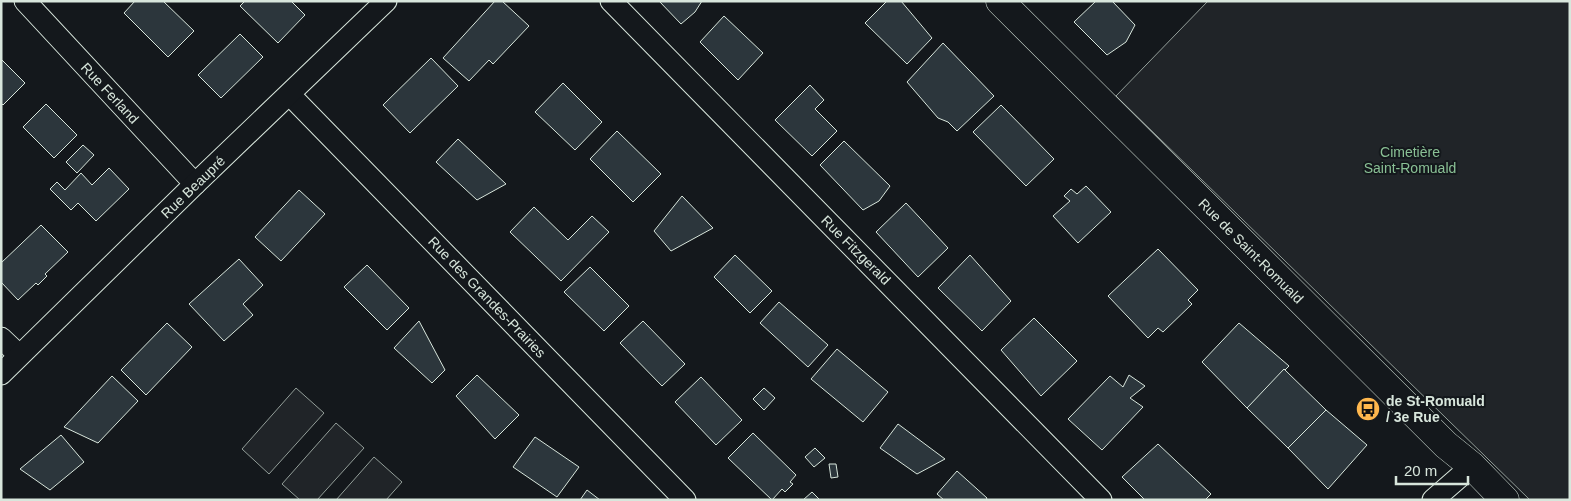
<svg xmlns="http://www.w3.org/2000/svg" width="1571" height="501" font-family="Helvetica,sans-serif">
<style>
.green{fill:#202428;stroke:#939e99}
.building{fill:#2c363c;stroke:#d8e6dc}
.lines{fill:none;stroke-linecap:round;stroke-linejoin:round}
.minor-casing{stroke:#d8e6dc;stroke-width:23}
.tertiary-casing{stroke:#d8e6dc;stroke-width:29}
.minor{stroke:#14181c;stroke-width:21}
.tertiary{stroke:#14181c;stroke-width:28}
.labels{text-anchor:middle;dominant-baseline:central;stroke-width:4;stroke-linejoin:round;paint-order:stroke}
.street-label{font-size:14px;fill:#d8e6dc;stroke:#14181c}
.park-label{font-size:14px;fill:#8ac095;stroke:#14181c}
.poi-label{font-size:14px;font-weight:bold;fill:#d8e6dc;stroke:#14181c;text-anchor:start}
</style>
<rect width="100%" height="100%" fill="#14181c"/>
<g class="green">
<polygon points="1208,1 1570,1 1570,500 1530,500 1116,96"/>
<polygon points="296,388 324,413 269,474 242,449"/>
<polygon points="336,423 364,448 317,500 300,500 282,484"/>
<polygon points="374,457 402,482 386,500 336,500"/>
</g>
<g class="building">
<polygon points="135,1 163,1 194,31 168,57 124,13"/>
<polygon points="245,1 291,1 305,15 278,43 240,6"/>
<polygon points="495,1 502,1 529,26 493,64 489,60 469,81 443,58"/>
<polygon points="659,1 702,1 695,12 681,24"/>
<polygon points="887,1 901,1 932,38 907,64 865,23"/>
<polygon points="1096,1 1112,1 1135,25 1126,42 1107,55 1074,22"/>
<polygon points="724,16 763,53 738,80 700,42"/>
<polygon points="240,34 263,57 221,98 198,75"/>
<polygon points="943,43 994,96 957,131 948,122 938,118 907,82"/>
<polygon points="431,58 458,86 410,133 383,105"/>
<polygon points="1,59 25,83 3,105 1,103"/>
<polygon points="563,83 602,122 575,150 535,112"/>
<polygon points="810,85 824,100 815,109 837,131 812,156 775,120"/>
<polygon points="46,104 77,135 54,158 23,127"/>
<polygon points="1001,105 1054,159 1026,186 973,132"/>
<polygon points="617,131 661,174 633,202 590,159"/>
<polygon points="458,139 506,184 477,200 436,162"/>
<polygon points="844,141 890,186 879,201 863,210 820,165"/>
<polygon points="83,145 94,155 77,173 66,162"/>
<polygon points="109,168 129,189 96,221 78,203 71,210 50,189 57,182 65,190 81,173 92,185"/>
<polygon points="1086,186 1111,212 1078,243 1053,216 1070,201 1064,196 1071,189 1077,194"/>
<polygon points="299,190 325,214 281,261 255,237"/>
<polygon points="682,196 713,228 671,251 654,231"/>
<polygon points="906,203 948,248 918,277 876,232"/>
<polygon points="534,207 568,240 592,216 609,232 561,281 510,232"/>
<polygon points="41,225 68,252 45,274 47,276 38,285 36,283 18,300 1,282 1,263"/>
<polygon points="1158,249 1198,290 1188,300 1192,304 1163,332 1158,328 1148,338 1108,296"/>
<polygon points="735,255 772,291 750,313 714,277"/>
<polygon points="970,255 1011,301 982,331 938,288"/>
<polygon points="239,259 263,285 243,304 253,315 224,341 189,304"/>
<polygon points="367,265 409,308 387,330 344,287"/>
<polygon points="590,267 629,306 604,331 564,292"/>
<polygon points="779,302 828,345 808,367 760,323"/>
<polygon points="1034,318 1077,361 1041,396 1001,350"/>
<polygon points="419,321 445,370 432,383 394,348"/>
<polygon points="643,321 685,364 662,386 620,343"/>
<polygon points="167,323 192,347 146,395 121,370"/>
<polygon points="1239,323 1289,366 1247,408 1202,362"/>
<polygon points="837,349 888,392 863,422 811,379"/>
<polygon points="1284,369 1326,410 1288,448 1247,408"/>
<polygon points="477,375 519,415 495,439 456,396"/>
<polygon points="1129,375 1145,386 1130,398 1143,407 1102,450 1068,419 1110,376 1123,387"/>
<polygon points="112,376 138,401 98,443 64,427"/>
<polygon points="701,377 742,420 716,445 675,402"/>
<polygon points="764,388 775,398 764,410 753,399"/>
<polygon points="1326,410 1367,445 1328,489 1288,448"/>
<polygon points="898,424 945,459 917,474 880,448"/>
<polygon points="753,433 796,475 790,482 793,484 785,492 782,489 772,500 728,458"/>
<polygon points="61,435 84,462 50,490 20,469"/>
<polygon points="535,437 579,467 557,497 513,467"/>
<polygon points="1158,444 1211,494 1205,500 1145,500 1122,477"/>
<polygon points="815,448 825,458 814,467 805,457"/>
<polygon points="829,464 836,464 838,477 831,478"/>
<polygon points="957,471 987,498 986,500 944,500 937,494"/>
<polygon points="587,490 600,500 580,500"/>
<polygon points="812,492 820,500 803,500"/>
</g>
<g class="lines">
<g class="minor-casing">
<g id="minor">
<polyline points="25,1 195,184"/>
<polyline points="611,1 1101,500"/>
<polyline points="290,95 685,500"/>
<polyline points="1,338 19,355"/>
<polyline points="1,374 195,184 386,1"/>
<polyline points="1433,500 1472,466"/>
</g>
</g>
<g class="tertiary-casing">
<polyline id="tertiary" points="1000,1 1446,445 1472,466 1505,500"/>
</g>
<use href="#minor" class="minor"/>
<use href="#tertiary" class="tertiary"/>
</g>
<defs>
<g id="bus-disc" transform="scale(1.25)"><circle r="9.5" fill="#ffb74d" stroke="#14181c"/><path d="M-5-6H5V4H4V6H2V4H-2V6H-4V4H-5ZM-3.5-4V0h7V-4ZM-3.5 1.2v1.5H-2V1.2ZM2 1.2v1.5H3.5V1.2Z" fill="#111"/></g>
</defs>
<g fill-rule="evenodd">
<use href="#bus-disc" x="1368" y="409"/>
</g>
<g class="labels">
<g class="street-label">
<text transform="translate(110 93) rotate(47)">Rue Ferland</text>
<text transform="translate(193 187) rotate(-44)">Rue Beaupré</text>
<text transform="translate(856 250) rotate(45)">Rue Fitzgerald</text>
<text transform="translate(1251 251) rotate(45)">Rue de Saint-Romuald</text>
<text transform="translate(487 297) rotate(46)">Rue des Grandes-Prairies</text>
</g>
<g class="park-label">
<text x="1410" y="152">Cimetière<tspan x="1410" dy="16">Saint-Romuald</tspan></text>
</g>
<g class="poi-label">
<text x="1386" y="401">de St-Romuald<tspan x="1386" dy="16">/ 3e Rue</tspan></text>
</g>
</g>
<rect width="1571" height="501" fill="none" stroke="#d8e6dc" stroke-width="5"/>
<path d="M1396 476v8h72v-8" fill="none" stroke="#d8e6dc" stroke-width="2.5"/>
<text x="1404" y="476" font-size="15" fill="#d8e6dc" stroke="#14181c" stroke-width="4" paint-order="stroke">20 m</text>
</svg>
